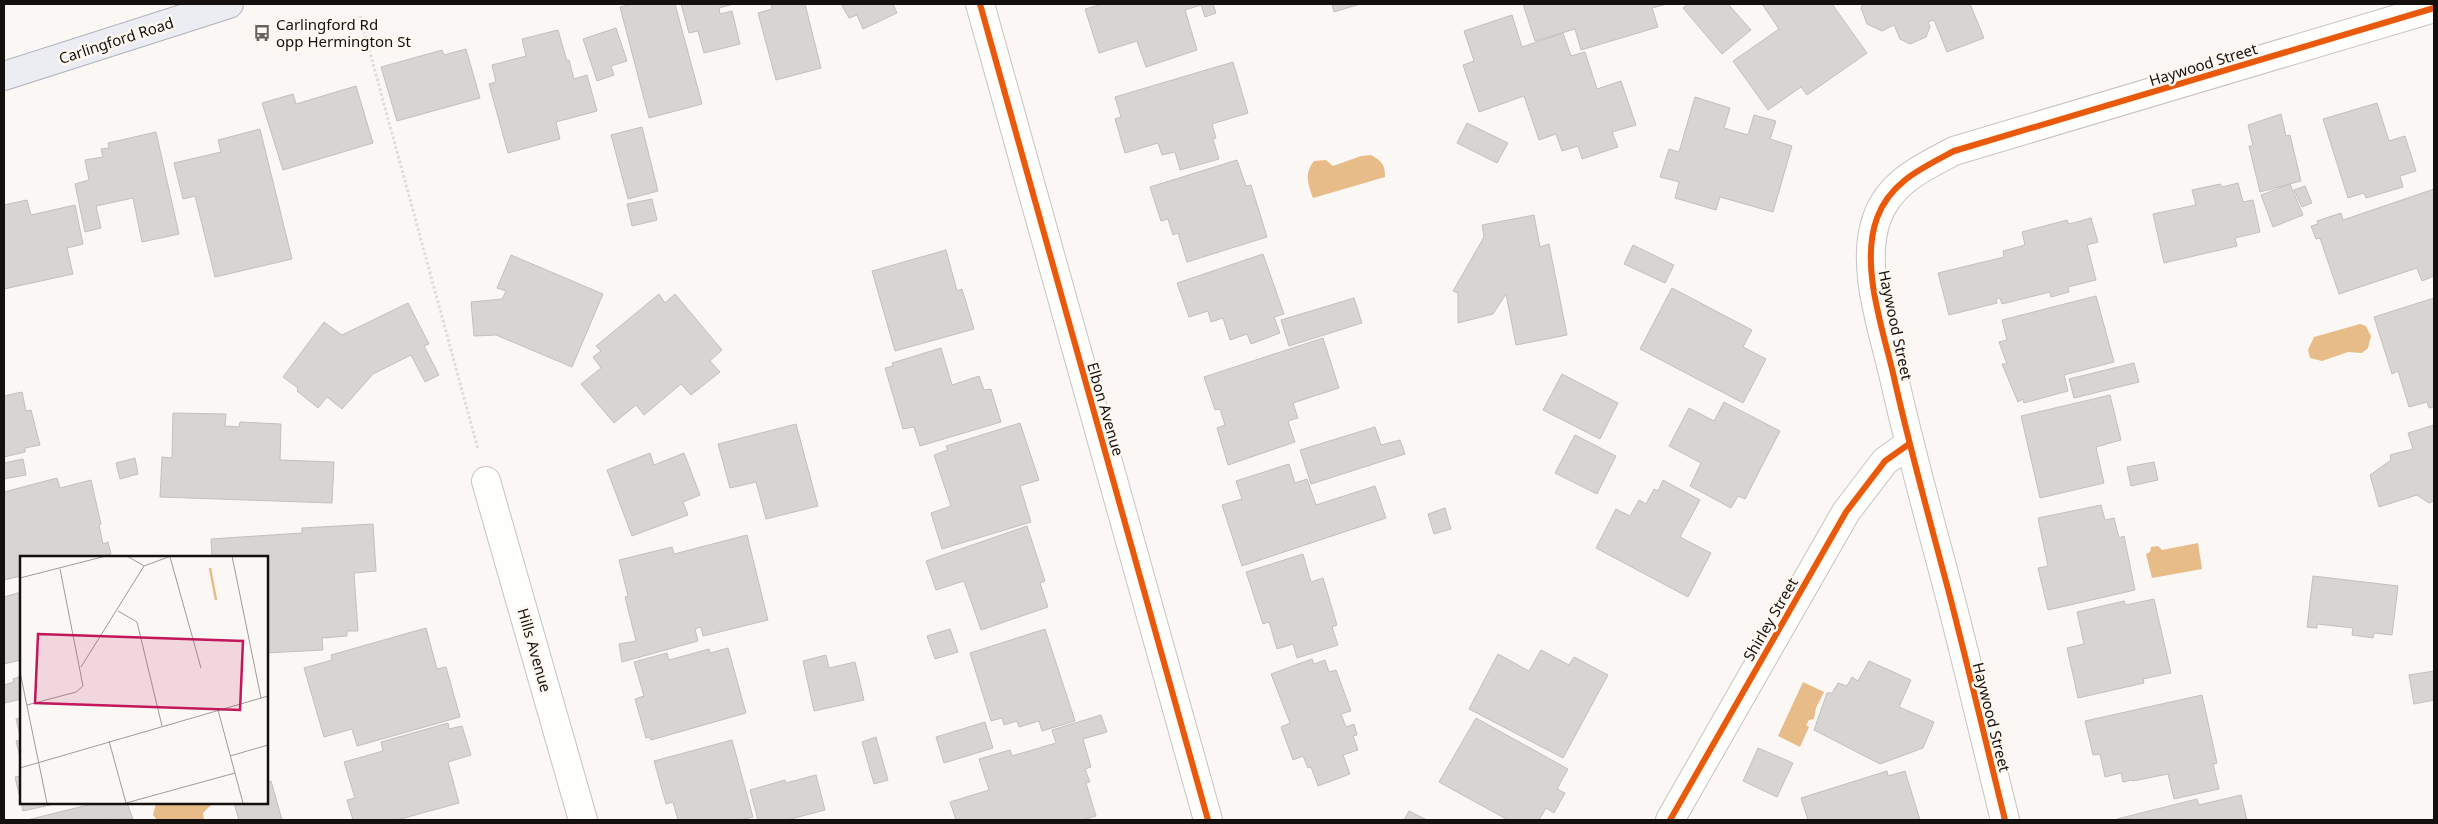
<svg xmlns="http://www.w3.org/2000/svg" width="2438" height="824" font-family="'Noto Sans',sans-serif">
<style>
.water{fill:#e8bc88}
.building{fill:#d7d4d1;stroke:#c2c0bd}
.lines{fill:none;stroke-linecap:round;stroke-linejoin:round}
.street-casing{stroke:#c7c4c1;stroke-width:30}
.primary-casing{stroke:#aeb0bb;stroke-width:30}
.path{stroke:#dcdcda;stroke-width:3;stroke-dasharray:2.5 2.5;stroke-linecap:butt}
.street{stroke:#fefefd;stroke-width:28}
.primary{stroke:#ecedf3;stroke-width:28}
.cycleway-casing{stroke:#fef8f0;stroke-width:9}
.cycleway{stroke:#e8590c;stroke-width:6}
.labels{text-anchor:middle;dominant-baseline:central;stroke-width:5;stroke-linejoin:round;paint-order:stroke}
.poi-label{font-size:15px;fill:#13100d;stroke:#fef8f0;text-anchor:start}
.street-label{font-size:15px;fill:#13100d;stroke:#fef8f0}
.inset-river{fill:none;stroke:#e8bc88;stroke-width:2.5}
.inset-road{fill:none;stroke:#9e9b98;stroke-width:1}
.view{fill:#c2185b;fill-opacity:0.15;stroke:#c2185b;stroke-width:2.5}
.inset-edge{fill:none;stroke:#13100d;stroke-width:2.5}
</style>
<rect width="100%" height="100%" fill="#faf7f4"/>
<g class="water">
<path d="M 1371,155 C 1382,161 1385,165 1385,177 L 1313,198 C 1308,184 1304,173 1314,161 L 1326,160 L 1333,166 L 1361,156 Z"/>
<polygon points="2360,324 2366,326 2371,336 2368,348 2362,353 2348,352 2322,361 2310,358 2308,350 2314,337"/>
<polygon points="2198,543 2202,569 2152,578 2146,554 2150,552 2151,547 2158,546 2162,550"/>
<polygon points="1803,682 1824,692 1816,708 1814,719 1809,720 1806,725 1809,727 1800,747 1778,736"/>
<polygon points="156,803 210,803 211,805 203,813 204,819 157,820 153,815"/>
</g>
<g class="building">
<polygon points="633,4 675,4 702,104 649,118 620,7"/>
<polygon points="681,4 734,4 719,8 720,14 732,11 740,44 704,53 698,31 689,33"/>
<polygon points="771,4 805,4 821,68 776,80 758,13 772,9"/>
<polygon points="841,4 893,4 897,13 863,29 857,15 849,18"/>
<polygon points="1103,4 1213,4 1216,13 1205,17 1201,5 1185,10 1197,50 1146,67 1137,41 1099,53 1085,9"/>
<polygon points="1332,4 1360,4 1334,12"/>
<polygon points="1523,4 1667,4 1652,8 1658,27 1581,50 1575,29 1535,41"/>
<polygon points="1688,4 1728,4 1751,30 1722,54 1683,8"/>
<polygon points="1762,4 1832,4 1867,53 1807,95 1801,87 1768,110 1733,61 1779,29"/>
<polygon points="1863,4 1970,4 1984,38 1947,52 1934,20 1928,22 1930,27 1926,37 1910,44 1900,39 1894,25 1882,31 1867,24 1861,8"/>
<polygon points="1512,15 1522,47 1563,33 1571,56 1585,52 1597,89 1621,81 1636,125 1612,132 1618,147 1582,159 1578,146 1562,151 1556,134 1539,140 1524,96 1479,112 1463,65 1474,61 1464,31"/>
<polygon points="616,28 627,61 611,66 614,75 597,81 583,39"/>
<polygon points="558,30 567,61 569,60 574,79 587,75 597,111 556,122 560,139 508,153 489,84 496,82 492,65 526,56 522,39"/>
<polygon points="466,49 480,98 397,121 381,67 442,50 444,55"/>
<polygon points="1233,62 1248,113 1212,124 1216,138 1213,139 1219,159 1180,170 1175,152 1162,155 1158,143 1125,153 1115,119 1121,117 1115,97"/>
<polygon points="356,86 373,143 283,170 262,103 293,94 296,104"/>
<polygon points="1695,97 1730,108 1724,128 1748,135 1754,115 1776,121 1770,139 1792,146 1773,212 1720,197 1716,210 1675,198 1679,182 1660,177 1669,149 1679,152"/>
<polygon points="2377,103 2389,141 2405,136 2416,171 2400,176 2403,187 2366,198 2364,193 2348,198 2323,119"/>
<polygon points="2281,114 2286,136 2290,135 2301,181 2260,192 2249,146 2253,146 2248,125"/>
<polygon points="1467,123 1508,143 1497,163 1457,143"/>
<polygon points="642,127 658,191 628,199 611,135"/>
<polygon points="260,129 292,259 215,277 195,196 183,199 174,163 221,152 218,140"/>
<polygon points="156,132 179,234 142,242 133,198 96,206 101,228 85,232 75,184 89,180 85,160 103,157 101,149 109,148 108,143"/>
<polygon points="1237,160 1246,186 1251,185 1267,237 1187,262 1178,233 1173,235 1168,219 1161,221 1150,187"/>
<polygon points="2238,183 2243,202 2253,200 2260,232 2235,238 2237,246 2164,263 2153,214 2196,205 2192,190 2220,184 2222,187"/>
<polygon points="2290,184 2303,215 2273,227 2261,195"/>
<polygon points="2305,186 2312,203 2302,207 2294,190"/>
<polygon points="2434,189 2434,276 2422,281 2417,268 2339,294 2320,238 2316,239 2311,226 2318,224 2317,221 2341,213 2343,220"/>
<polygon points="652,199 657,220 632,226 627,204"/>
<polygon points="27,200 31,215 75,205 83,244 67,248 73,274 4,289 4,205"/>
<polygon points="1534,215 1540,247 1549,244 1567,335 1516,345 1506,294 1493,314 1458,323 1458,293 1453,291 1484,237 1482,225"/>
<polygon points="2091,218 2098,242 2087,245 2096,280 2068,287 2069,292 2051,297 2050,292 2002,304 2000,298 1996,299 1997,303 1949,315 1938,273 2004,257 2003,251 2025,245 2022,232 2067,220 2069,224"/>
<polygon points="1633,245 1674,265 1665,283 1624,264"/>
<polygon points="946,250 957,291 962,289 974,329 895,351 872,271"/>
<polygon points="1263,254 1284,314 1274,317 1280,333 1251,344 1247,334 1230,340 1223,318 1211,322 1208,311 1189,317 1177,283"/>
<polygon points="511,255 603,294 572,367 496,335 474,336 471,302 502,299 506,291 497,288"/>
<polygon points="1672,288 1752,330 1743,347 1766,359 1743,403 1640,349"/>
<polygon points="659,294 665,303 675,294 722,350 710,361 720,372 691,395 681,384 644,415 636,405 614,423 581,384 601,368 593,357 601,351 596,346"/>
<polygon points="2096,296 2114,362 2064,375 2068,391 2024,403 2023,399 2018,402 2002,364 2007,364 1999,342 2007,340 2002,320"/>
<polygon points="1354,298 1362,323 1289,346 1281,320"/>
<polygon points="2434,298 2434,407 2429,408 2427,402 2409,407 2398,371 2392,374 2374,317"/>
<polygon points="408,303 429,344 424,346 439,375 425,382 411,355 373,374 342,409 327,397 318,408 297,391 298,388 283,377 324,322 342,335"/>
<polygon points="1323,338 1339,388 1293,403 1298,418 1288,421 1295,442 1228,465 1217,428 1225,425 1220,409 1215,410 1204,377"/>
<polygon points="941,348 952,385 979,376 984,390 991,389 1001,422 920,446 914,427 903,429 885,368 893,366 892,363"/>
<polygon points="2134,363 2139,382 2074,398 2069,379"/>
<polygon points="1562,374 1618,403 1600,439 1543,410"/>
<polygon points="22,392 26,411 31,410 40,445 25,448 25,452 4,457 4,396"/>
<polygon points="2110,395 2121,440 2096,447 2104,483 2040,498 2021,416"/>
<polygon points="1724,402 1780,431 1745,499 1738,496 1731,508 1690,486 1701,463 1669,446 1689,408 1714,421"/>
<polygon points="173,413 226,414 225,426 239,427 240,422 281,424 280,460 334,462 332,503 160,497 162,457 172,458"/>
<polygon points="1020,423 1039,480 1020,486 1031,522 942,549 931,513 951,506 934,455 948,450 946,446"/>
<polygon points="796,424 818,506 766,519 756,482 730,488 718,444"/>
<polygon points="2434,425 2434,501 2429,503 2417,495 2379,507 2370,475 2391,460 2390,455 2413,449 2408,433"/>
<polygon points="1375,427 1381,445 1400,440 1405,454 1311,484 1300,450"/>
<polygon points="1575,435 1616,456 1597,494 1555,473"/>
<polygon points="650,453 654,465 684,453 700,495 683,502 688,515 632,536 607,470"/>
<polygon points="135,458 138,474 120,479 116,463"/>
<polygon points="23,459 26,475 4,479 4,463"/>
<polygon points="2154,462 2158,480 2131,486 2127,467"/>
<polygon points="1289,464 1295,483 1307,479 1316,505 1375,486 1386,518 1242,566 1222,505 1242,499 1236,481"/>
<polygon points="57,478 60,488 91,480 101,524 99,525 103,544 108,542 111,554 95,558 21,558 21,576 4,580 4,492"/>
<polygon points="1663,480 1700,500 1680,537 1711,553 1688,597 1596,548 1616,509 1630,516 1639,500 1646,504 1654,489 1658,491"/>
<polygon points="2101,505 2105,520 2114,518 2119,538 2124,536 2135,590 2048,610 2038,568 2048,566 2038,518"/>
<polygon points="1445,508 1451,529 1434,534 1428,514"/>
<polygon points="373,524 376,571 354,573 358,631 347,631 347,636 322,638 323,650 266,653 266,558 212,558 211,539 302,533 302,528"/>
<polygon points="1027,526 1045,581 1040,583 1048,607 981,630 964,581 936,590 926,561"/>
<polygon points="747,535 768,620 703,636 701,627 695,629 698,641 622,662 619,644 636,641 625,597 628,596 619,560 672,547 674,554"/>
<polygon points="1303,554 1311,582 1323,578 1337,625 1332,627 1338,645 1297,658 1293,644 1277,649 1269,622 1263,624 1246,572"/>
<polygon points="2313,576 2398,586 2392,635 2374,633 2373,638 2352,635 2353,628 2317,624 2317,628 2307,627"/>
<polygon points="21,592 21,660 4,664 4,597"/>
<polygon points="2154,599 2171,673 2143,679 2144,683 2078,698 2067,648 2084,644 2077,612 2124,601 2126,605"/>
<polygon points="426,628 437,669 446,667 460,717 357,746 352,729 324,737 304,668 332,660 331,655"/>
<polygon points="950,629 958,652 935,659 927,636"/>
<polygon points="1045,629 1075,721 1042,731 1039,721 1019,727 1017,721 1004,725 1002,718 991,721 970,653"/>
<polygon points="728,648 746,713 651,740 650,737 646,738 635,699 644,696 634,662 667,653 669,660 709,649 710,653"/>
<polygon points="1541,650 1569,665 1574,657 1608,675 1563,758 1469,709 1498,654 1529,671"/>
<polygon points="826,655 829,668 855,662 864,700 814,711 803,661"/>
<polygon points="1312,659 1314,664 1325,660 1329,672 1336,670 1351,711 1341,714 1346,727 1354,724 1357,735 1353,736 1358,750 1343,755 1350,774 1318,786 1311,767 1308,768 1303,756 1293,760 1281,727 1290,723 1271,674"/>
<polygon points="1869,661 1911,680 1899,707 1934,722 1923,748 1880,764 1814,730 1827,693 1832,693 1838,683 1847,686 1852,677 1858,681"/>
<polygon points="2434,671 2434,700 2414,704 2409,675"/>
<polygon points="21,676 21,699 5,703 4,685 14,682 13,679"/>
<polygon points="2202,695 2217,763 2213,764 2219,789 2174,799 2168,774 2133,781 2132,780 2123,782 2121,773 2105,777 2100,754 2093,755 2085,721"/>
<polygon points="1101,715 1107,732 1083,739 1091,767 1085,769 1090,782 1086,783 1096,816 1083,820 956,820 950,802 989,790 979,759 1010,750 1012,756 1056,743 1052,730"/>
<polygon points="21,718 21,761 16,741 21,740 16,719"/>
<polygon points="1476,718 1568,769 1557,789 1565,793 1554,813 1546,808 1539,820 1508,820 1439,782"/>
<polygon points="985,722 993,748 944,763 936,737"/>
<polygon points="448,723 449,729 462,726 471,755 448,762 459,803 397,820 353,820 347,800 355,798 344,762 383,751 381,742"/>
<polygon points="876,737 888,780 874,784 862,742"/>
<polygon points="732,740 753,817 740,820 678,820 673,802 666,804 654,761"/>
<polygon points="1758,748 1793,763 1777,797 1743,781"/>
<polygon points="1887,771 1888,776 1905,771 1920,820 1808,820 1801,798"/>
<polygon points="816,775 825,810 787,820 758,820 750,790 785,780 786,783"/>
<polygon points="21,776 21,803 59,803 23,811 15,777"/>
<polygon points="271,781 282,820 239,820 234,803 266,803 266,782"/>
<polygon points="2241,795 2247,820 2117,819 2197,799 2199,805"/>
<polygon points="96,803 127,803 133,819 27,820"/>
<polygon points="1409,811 1427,820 1404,820"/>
</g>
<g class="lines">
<g class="street-casing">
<g id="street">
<polyline points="980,4 1208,820"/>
<polyline points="486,481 583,820"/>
<polyline points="1670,820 1846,512 1885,461 1909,444"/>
<path d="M 2005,820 C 1986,743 1968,666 1948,589 C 1929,517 1909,446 1893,373 C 1882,327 1860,264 1877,218 C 1890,182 1922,168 1954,151 L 2434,8"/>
</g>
</g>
<g class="primary-casing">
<polyline id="primary" points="4,76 229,4"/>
</g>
<polyline class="path" points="360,16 478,449"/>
<use href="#street" class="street"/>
<use href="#primary" class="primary"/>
<g class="cycleway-casing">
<g id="cycleway">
<polyline points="980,4 1208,820"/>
<polyline points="1670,820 1846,512 1885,461 1909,444"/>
<path d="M 2005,820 C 1986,743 1968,666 1948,589 C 1929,517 1909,446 1893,373 C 1882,327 1860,264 1877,218 C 1890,182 1922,168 1954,151 L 2434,8"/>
</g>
</g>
<use href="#cycleway" class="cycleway"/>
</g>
<defs>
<g id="bus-bare" transform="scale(1.35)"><path d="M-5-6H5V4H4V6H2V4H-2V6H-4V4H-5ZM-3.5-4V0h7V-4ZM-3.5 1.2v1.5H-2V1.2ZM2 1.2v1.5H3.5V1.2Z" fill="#64615e" stroke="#fef8f0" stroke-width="2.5" paint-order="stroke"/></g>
</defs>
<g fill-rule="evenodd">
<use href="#bus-bare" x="262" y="33"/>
</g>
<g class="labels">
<g class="poi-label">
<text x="276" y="24">Carlingford Rd<tspan x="276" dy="17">opp Hermington St</tspan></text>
</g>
<g class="street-label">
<text transform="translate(116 40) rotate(-18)">Carlingford Road</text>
<text transform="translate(2203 64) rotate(-17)">Haywood Street</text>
<text transform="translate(1896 325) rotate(78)">Haywood Street</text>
<text transform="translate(1106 409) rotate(74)">Elbon Avenue</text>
<text transform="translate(1770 619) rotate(-60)">Shirley Street</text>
<text transform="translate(535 650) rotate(74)">Hills Avenue</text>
<text transform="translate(1992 717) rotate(76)">Haywood Street</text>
</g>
</g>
<g transform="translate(20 556)">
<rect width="248" height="248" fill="#faf7f4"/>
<path class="inset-river" d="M 190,12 L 196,44"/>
<path class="inset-road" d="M 107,0 L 124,10 L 151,0M 212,0 L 241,142M 150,1 L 181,112M 0,22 L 86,0M 98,55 L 117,66 L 142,170M 61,111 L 124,10M 0,116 L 27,247M 7,149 L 56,136 L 63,130 L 40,13M 198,154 L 223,247M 89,185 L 106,247M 210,200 L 248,189M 0,212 L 248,140M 106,247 L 215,217"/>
<path class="view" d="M 18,78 L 223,85 L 220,154 L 15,147 Z"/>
<rect width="248" height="248" class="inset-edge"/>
</g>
<rect width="2438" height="824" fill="none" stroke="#13100d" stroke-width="10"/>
</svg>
